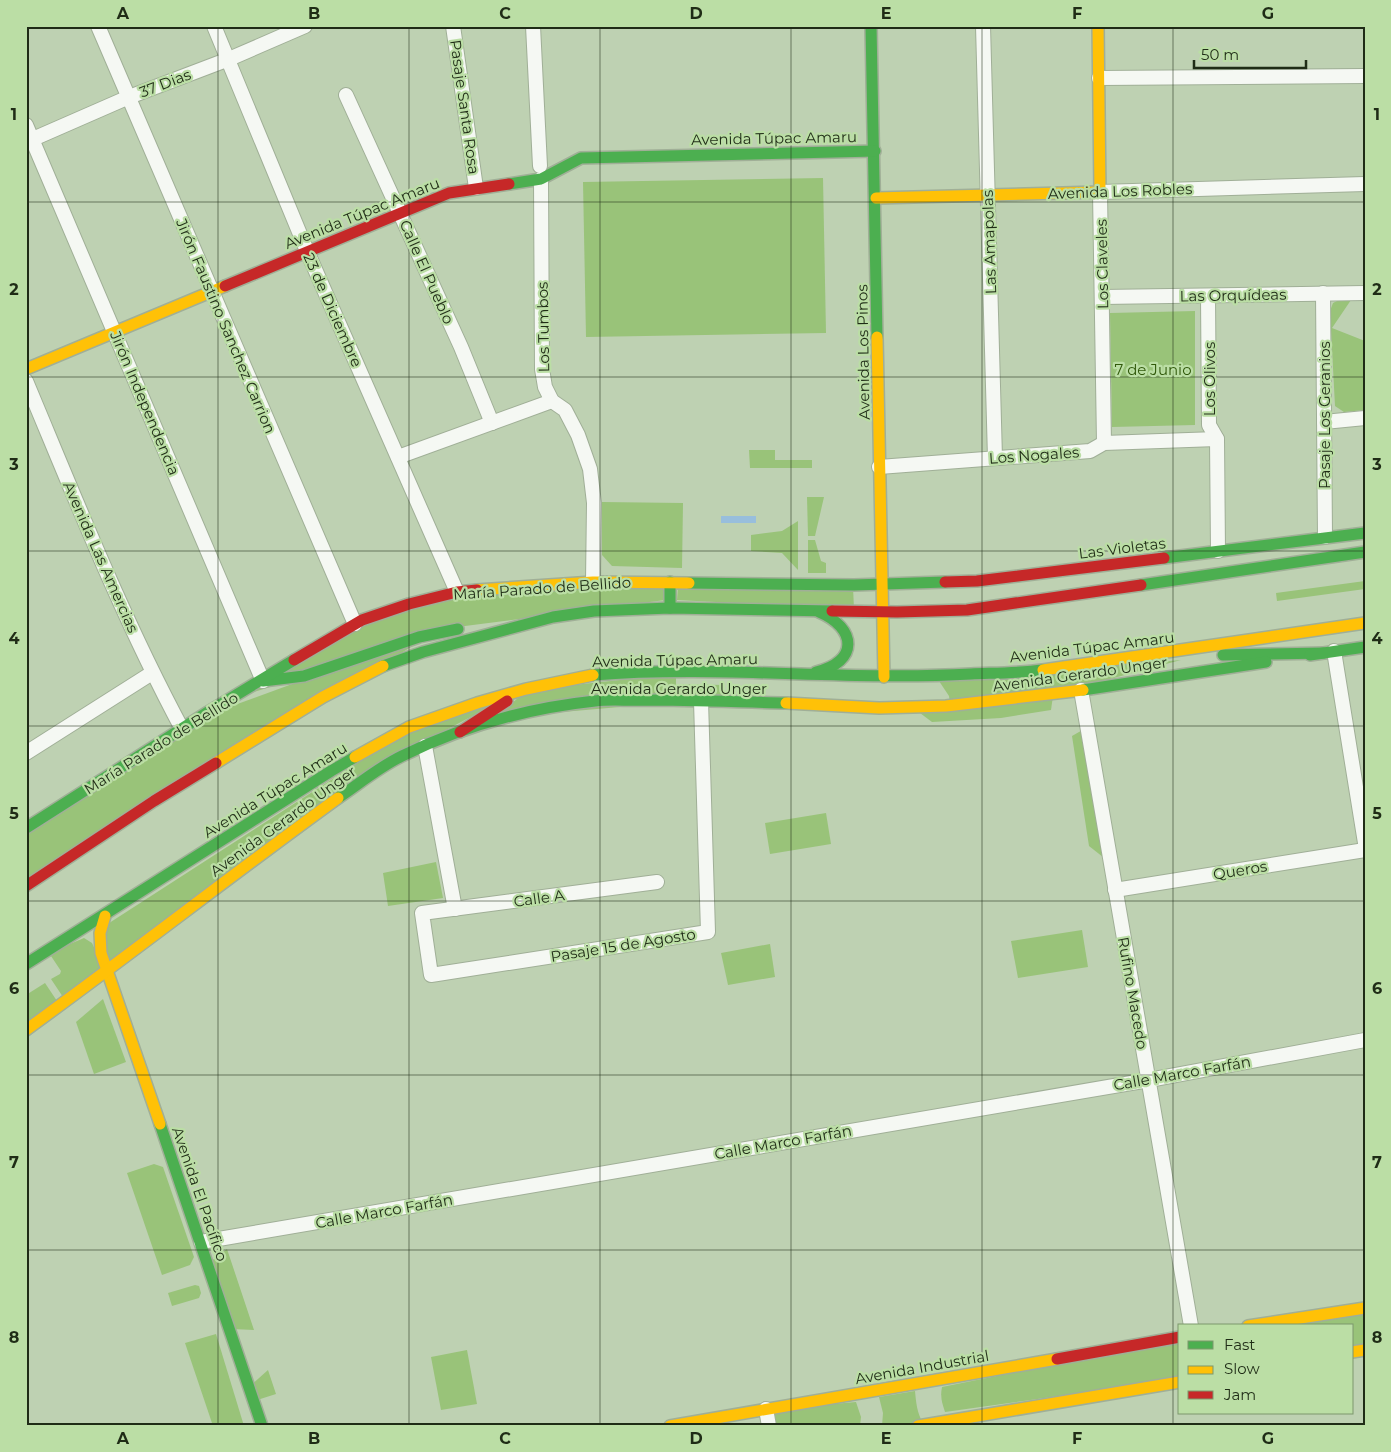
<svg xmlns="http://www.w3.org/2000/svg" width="1391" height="1452" font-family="Montserrat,sans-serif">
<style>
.green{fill:#99c379}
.water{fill:#98bedc}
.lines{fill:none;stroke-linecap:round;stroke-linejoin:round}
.street-casing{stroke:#a0af97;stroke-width:16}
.fast-casing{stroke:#a0af97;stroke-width:14}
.slow-casing{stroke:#a0af97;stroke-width:14}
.jam-casing{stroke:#a0af97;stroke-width:14}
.street{stroke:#f5f8f3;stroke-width:14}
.fast{stroke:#4caf50;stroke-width:11}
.slow{stroke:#ffc107;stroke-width:11}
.jam{stroke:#c62828;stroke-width:11}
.grid{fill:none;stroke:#1f2c16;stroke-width:1;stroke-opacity:0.55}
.labels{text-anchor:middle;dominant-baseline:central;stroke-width:4.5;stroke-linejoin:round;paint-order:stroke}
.street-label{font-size:15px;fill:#1f2c16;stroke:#bbdea5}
.park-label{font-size:15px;fill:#31590b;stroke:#bbdea5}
.neatline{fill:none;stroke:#1f2c16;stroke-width:2}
.grid-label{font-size:16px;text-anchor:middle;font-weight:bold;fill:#1f2c16}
</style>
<rect width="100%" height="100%" fill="#bed1b2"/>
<g class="green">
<polygon points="823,178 826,333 586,337 583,182"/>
<polygon points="1351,300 1332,328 1365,341 1365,410 1344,412 1335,406 1330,311 1333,303 1339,300"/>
<polygon points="1195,311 1195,425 1112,427 1110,313"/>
<polygon points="749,450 775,450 775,460 812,460 812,468 750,468"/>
<polygon points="807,497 824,497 815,536 808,536"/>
<polygon points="602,502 683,503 682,568 612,566 602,555"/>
<polygon points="798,521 798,570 782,553 751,551 751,535 782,531"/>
<polygon points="808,540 815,540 821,561 826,563 826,573 808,573"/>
<polygon points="1365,581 1365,589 1277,601 1276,593"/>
<polygon points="664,586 665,600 465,626 241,696 357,626 457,594"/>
<polygon points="853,587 854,609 677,600 678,588"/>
<polygon points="424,639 26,883 26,832 210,714 366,657"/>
<polygon points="1181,660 1080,687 950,704 949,696 939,681"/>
<polygon points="676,674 676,684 724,685 723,698 495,718 527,690"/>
<polygon points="1053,696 1051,710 1001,718 932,722 916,710"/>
<polygon points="508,697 401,754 109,968 103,927 410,729"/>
<polygon points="1086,728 1108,861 1089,846 1072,736"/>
<polygon points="826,813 831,844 770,854 765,823"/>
<polygon points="436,862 443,898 388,906 383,873"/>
<polygon points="1082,930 1088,967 1018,978 1011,941"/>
<polygon points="84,938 92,943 105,971 65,1000 51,979 60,974 61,971 49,953"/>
<polygon points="770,944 775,977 728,985 721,953"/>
<polygon points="45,983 59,1004 26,1028 26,995"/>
<polygon points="103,999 126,1062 94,1074 76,1022"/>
<polygon points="154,1164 163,1167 194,1257 190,1265 162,1275 127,1173"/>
<polygon points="227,1249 254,1330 232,1329 210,1262"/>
<polygon points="195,1285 199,1286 201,1293 199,1298 172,1306 168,1293"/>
<polygon points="1365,1309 1365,1346 1352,1348 1352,1326 1260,1326"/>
<polygon points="216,1334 244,1426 213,1426 185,1343"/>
<path d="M 1180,1339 L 1180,1379 L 945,1412 C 942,1403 940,1397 942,1387 Z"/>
<polygon points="467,1350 477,1404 441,1410 431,1357"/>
<polygon points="268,1370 276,1394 254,1401 249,1387"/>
<path d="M 915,1391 C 916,1402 917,1413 923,1423 L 907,1426 L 882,1426 L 883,1413 L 879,1397 Z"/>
<polygon points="856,1402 861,1417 860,1426 771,1426 768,1410"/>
</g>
<rect class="water" x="721" y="516" width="35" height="7"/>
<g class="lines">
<g class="street-casing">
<g id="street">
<polyline points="98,26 355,624"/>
<polyline points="214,26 307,251 457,592"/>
<polyline points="453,26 476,188"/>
<polyline points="533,26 540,166"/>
<polyline points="983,26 995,458"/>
<polyline points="1099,78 1365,76"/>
<polyline points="346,95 461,347 492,423"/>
<polyline points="26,125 263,681"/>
<polyline points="26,142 129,97 229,59 305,26"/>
<polyline points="541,179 542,369 545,387 552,401 565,410 578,435 590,469 594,503 593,582"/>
<polyline points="1323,293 1325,537"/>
<polyline points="1208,296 1209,425 1217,439 1218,551"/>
<polyline points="1102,297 1365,293"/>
<path d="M 26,381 C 75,498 122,617 182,729"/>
<polyline points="1324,422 1365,418"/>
<polyline points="1104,443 1100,192 1365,184"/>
<polyline points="398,457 552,401"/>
<polyline points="879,467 1090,451 1104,443 1217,439"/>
<polyline points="1334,651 1365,843"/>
<polyline points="1081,690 1191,1326"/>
<polyline points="425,746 455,909"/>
<polyline points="26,753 152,673"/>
<polyline points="657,882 422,913 431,975 708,932 701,701"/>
<polyline points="1115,890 1365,850"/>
<polyline points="201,1242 1149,1080 1365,1040"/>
<polyline points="766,1409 769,1426"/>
</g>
</g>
<g class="fast-casing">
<g id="fast">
<polyline points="871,26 877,337"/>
<polyline points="509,184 541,179 581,158 875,151"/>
<polyline points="1164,558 1365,533"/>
<polyline points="670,582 670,608"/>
<polyline points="689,583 854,585 945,582"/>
<polyline points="1141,585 1365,552"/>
<polyline points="1223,655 1324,653"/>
<polyline points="1310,655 1365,647"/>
<polyline points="383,666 423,652 553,617 594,611 670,608 832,611"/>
<path d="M 816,672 C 859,662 857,628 819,612"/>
<path d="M 593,675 C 719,665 845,681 971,674 C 995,673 1020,673 1043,670"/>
<polyline points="263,681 304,676 419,637 458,629"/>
<polyline points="1083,690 1266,662"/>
<path d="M 338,798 C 359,784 379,767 402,756 C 461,727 529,708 595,701 C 611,699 628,701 645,700 C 692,700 739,702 786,703"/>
<polyline points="26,828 208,712 294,660"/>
<polyline points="26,964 331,771 355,757"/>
<polyline points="160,1124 262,1426"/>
</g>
</g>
<g class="slow-casing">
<g id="slow">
<polyline points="876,198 1100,192 1098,26"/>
<polyline points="877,337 884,677"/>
<polyline points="26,369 225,286"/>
<polyline points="477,590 593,582 689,583"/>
<polyline points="1043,670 1365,623"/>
<polyline points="786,703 879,708 946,706 1083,690"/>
<polyline points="355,757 409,727 477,703 526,689 593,675"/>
<polyline points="216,763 323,697 383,666"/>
<polyline points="105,916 100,933 101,953 160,1124"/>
<path d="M 26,1030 C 131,954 233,874 338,798"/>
<polyline points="1248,1326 1365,1308"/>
<polyline points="1352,1352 1365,1350"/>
<polyline points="670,1426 1057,1359"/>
<polyline points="918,1426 1180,1382"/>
</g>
</g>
<g class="jam-casing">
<g id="jam">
<polyline points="225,286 449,193 509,184"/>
<polyline points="945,582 977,581 1164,558"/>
<polyline points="832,611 897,612 967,610 1141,585"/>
<polyline points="294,660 362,620 409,604 457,592 477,590"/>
<polyline points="460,732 507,701"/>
<polyline points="26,886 154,801 216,763"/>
<polyline points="1057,1359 1180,1337"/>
</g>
</g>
<use href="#street" class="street"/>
<use href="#fast" class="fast"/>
<use href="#slow" class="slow"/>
<use href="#jam" class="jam"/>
</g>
<path class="grid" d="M 218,26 L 218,1426M 409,26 L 409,1426M 600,26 L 600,1426M 791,26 L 791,1426M 982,26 L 982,1426M 1173,26 L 1173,1426M 26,202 L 1365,202M 26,377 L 1365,377M 26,551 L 1365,551M 26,726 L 1365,726M 26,901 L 1365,901M 26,1075 L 1365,1075M 26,1250 L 1365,1250"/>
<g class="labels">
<g class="street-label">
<text transform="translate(165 83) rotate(-21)">37 Dias</text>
<text transform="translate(465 107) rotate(82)">Pasaje Santa Rosa</text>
<text transform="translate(774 138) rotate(-1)">Avenida Túpac Amaru</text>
<text transform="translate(1120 191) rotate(-2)">Avenida Los Robles</text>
<text transform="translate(362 213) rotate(-22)">Avenida Túpac Amaru</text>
<text transform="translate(989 242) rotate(-92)">Las Amapolas</text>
<text transform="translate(1102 264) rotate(-91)">Los Claveles</text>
<text transform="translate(427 272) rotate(66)">Calle El Pueblo</text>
<text transform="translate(1233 295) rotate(-1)">Las Orquídeas</text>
<text transform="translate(333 310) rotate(66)">23 de Diciembre</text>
<text transform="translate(226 326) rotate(67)">Jirón Faustino Sanchez Carrion</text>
<text transform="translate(543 327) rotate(-91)">Los Tumbos</text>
<text transform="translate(863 352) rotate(-91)">Avenida Los Pinos</text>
<text transform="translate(1209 379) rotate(-90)">Los Olivos</text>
<text transform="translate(145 403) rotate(67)">Jirón Independencia</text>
<text transform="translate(1324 415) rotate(-90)">Pasaje Los Geranios</text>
<text transform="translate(1034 455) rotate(-4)">Los Nogales</text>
<text transform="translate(1122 548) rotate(-7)">Las Violetas</text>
<text transform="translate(101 557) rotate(66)">Avenida Las Amercias</text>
<text transform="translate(542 588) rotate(-4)">María Parado de Bellido</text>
<text transform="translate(1092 647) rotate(-7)">Avenida Túpac Amaru</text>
<text transform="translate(675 660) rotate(-1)">Avenida Túpac Amaru</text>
<text transform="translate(1080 674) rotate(-8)">Avenida Gerardo Unger</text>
<text x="679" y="688">Avenida Gerardo Unger</text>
<text transform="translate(161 743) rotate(-32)">María Parado de Bellido</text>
<text transform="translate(275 790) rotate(-32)">Avenida Túpac Amaru</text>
<text transform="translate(283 821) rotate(-36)">Avenida Gerardo Unger</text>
<text transform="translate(1240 870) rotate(-9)">Queros</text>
<text transform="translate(539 898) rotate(-8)">Calle A</text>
<text transform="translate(623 945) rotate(-9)">Pasaje 15 de Agosto</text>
<text transform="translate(1133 993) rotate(80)">Rufino Macedo</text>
<text transform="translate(1182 1073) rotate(-10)">Calle Marco Farfán</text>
<text transform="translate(783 1142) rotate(-10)">Calle Marco Farfán</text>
<text transform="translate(200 1194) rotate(71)">Avenida El Pacífico</text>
<text transform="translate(384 1211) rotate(-10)">Calle Marco Farfán</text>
<text transform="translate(922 1367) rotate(-10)">Avenida Industrial</text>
</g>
<g class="park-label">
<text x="1153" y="369">7 de Junio</text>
</g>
</g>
<rect width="1391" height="1452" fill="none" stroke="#bbdea5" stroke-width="55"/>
<rect x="1178" y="1324" width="175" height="90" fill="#bbdea5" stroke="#7d976c"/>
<rect x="1188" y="1341" width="25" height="8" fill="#4caf50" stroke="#7d976c"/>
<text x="1224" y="1350" font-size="15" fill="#1f2c16">Fast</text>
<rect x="1188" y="1366" width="25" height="8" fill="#ffc107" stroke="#7d976c"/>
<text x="1224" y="1374" font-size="15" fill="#1f2c16">Slow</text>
<rect x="1188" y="1391" width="25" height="8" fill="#c62828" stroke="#7d976c"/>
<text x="1224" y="1400" font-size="15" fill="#1f2c16">Jam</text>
<path d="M1194 60v8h112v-8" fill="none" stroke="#1f2c16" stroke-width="2.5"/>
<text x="1201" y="60" font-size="15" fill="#1f2c16" stroke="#bbdea5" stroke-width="4" paint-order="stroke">50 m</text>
<rect x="28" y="28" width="1336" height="1396" class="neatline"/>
<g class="grid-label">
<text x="123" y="19">A</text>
<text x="314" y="19">B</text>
<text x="505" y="19">C</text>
<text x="696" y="19">D</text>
<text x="886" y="19">E</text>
<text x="1077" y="19">F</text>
<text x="1268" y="19">G</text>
<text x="14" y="120">1</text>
<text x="1377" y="120">1</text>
<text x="14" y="295">2</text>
<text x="1377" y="295">2</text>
<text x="14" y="470">3</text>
<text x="1377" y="470">3</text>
<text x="14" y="644">4</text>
<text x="1377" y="644">4</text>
<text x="14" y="819">5</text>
<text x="1377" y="819">5</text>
<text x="14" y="994">6</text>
<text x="1377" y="994">6</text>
<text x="14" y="1168">7</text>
<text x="1377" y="1168">7</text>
<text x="14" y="1343">8</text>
<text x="1377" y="1343">8</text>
<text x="123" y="1444">A</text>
<text x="314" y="1444">B</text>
<text x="505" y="1444">C</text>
<text x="696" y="1444">D</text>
<text x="886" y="1444">E</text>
<text x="1077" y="1444">F</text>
<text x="1268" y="1444">G</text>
</g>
</svg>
